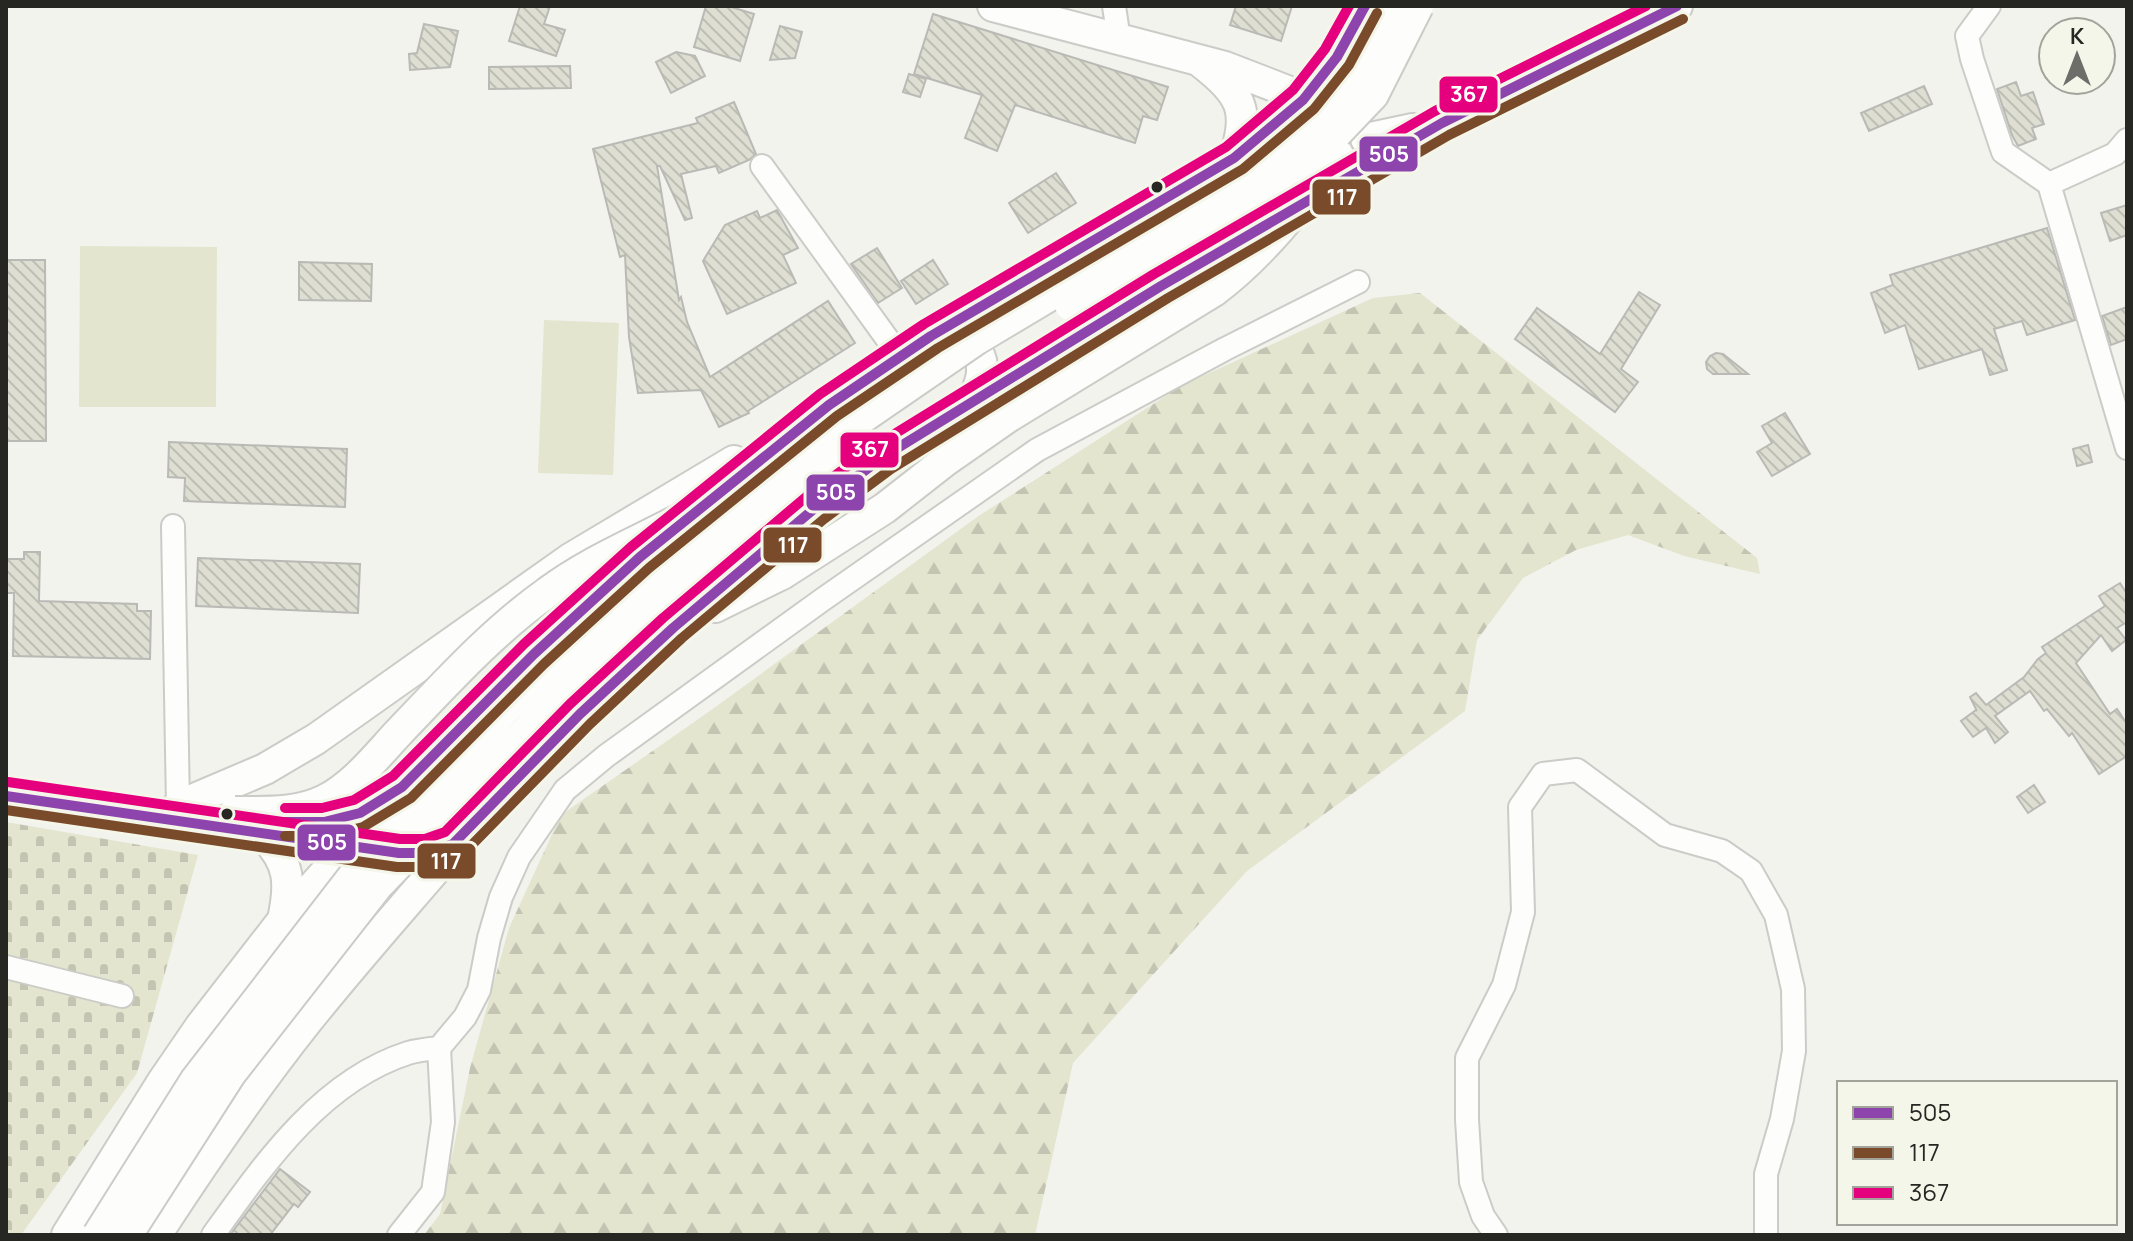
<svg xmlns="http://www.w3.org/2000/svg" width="2133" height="1241" font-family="Manrope,sans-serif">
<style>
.grass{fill:#e3e5cf}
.forest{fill:url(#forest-firs)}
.cemetery{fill:url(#cemetery-stones)}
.building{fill:url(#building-back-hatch);stroke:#b9bab5;stroke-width:2}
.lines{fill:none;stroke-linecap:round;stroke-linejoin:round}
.major-tunnel{stroke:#c9cac4;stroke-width:30;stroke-dasharray:30 15;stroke-linecap:butt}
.minor-casing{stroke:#cbccc7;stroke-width:26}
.major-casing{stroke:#cbccc7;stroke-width:34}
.minor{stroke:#fdfdfc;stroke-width:22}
.major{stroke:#fdfdfc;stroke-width:30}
.major-bridge-casing{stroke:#cbccc7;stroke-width:34;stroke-linecap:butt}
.major-bridge{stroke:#fdfdfc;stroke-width:30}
.bus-1-casing{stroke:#f4f6ea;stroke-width:16}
.bus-2-casing{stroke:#f4f6ea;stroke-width:16}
.bus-3-casing{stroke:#f4f6ea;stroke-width:16}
.bus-1{stroke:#8e44ad;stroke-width:10}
.bus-2{stroke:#7a4b2a;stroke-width:10}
.bus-3{stroke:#e5007d;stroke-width:10}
.bus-dot{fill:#262622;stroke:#f4f6ea;stroke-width:3}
.line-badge{stroke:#f4f6ea;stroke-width:3}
.badge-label{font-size:22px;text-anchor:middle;font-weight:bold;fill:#fff}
</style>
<defs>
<pattern id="forest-firs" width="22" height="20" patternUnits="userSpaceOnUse" patternTransform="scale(2)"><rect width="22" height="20" fill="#e3e5cf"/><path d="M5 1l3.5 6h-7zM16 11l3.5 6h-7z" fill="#c3c4b1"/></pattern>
<pattern id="cemetery-stones" width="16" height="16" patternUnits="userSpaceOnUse" patternTransform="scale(2)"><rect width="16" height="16" fill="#e3e5cf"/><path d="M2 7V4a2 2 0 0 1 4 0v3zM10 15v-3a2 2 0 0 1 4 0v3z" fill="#c3c4b1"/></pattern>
<pattern id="building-back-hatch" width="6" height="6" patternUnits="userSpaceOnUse" patternTransform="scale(2)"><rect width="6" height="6" fill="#dedfd2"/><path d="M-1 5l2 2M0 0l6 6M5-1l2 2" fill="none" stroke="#bebfb4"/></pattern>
</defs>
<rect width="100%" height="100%" fill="#f2f3ed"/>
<g class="grass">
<polygon points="80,246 217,247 216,407 79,407"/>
<polygon points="544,320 619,323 613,475 538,473"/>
</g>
<polygon class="forest" points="1420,293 1757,558 1760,574 1684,556 1628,535 1576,550 1523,578 1477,640 1465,711 1247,871 1073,1063 1035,1235 424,1235 440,1214 470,1068 509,928 561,815 707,713 980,515 1183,385 1373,298"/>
<polygon class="cemetery" points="6,822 198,855 137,1073 21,1235 6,1235"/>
<g class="building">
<polygon points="520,6 550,6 544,24 565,30 556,56 509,41"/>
<polygon points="706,6 728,6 754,14 740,61 694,47"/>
<polygon points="1236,6 1292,6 1281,41 1230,25"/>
<polygon points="933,14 1168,87 1157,120 1143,116 1135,143 1015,105 997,151 965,138 982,95 914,74"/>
<polygon points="424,24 458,31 450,67 410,70 409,54 417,53"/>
<polygon points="780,26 802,32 795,58 770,60"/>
<polygon points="676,52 695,56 705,76 671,93 656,62"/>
<polygon points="570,66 571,88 489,89 489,67"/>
<polygon points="909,74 926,79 920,97 903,92"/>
<polygon points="2016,82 2021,96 2033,92 2044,124 2032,128 2036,139 2018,146 2012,135 1997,89"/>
<polygon points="1924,86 1932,104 1869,131 1861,113"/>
<polygon points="734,102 756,154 749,160 719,173 716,166 681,174 692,218 685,220 660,166 657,166 679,300 681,297 687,322 710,377 828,301 855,343 748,411 749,413 719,427 701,390 638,393 629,337 625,255 620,257 593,149 698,123 696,118"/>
<polygon points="1056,173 1076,203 1028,233 1009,203"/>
<polygon points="2127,205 2127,235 2110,241 2101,213"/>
<polygon points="777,210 798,248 783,255 796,283 727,314 703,261 725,225 757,211 760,218"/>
<polygon points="2047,228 2075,320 2027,335 2022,321 1994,329 2007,370 1990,375 1982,349 1919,369 1905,325 1885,333 1871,293 1893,285 1890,275"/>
<polygon points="877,248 902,288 878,303 851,264"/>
<polygon points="6,260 45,260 46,441 6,441"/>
<polygon points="933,260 948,284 916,304 901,281"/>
<polygon points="299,262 372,264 371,301 299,300"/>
<polygon points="1639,292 1660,305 1621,369 1638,382 1615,412 1515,339 1537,308 1600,354"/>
<polygon points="2127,307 2127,339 2111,345 2102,316"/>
<polygon points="1716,353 1723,354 1748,374 1713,374 1707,369 1706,362 1710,356"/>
<polygon points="1785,413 1810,454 1772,476 1757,452 1772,443 1762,426"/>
<polygon points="169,442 347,449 345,507 184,501 185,478 168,477"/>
<polygon points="2088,445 2092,462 2077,466 2073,449"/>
<polygon points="24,552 40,552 39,601 137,604 137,611 151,611 150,659 13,656 14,593 6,593 6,559 24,559"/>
<polygon points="198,558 360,564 358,613 196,606"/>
<polygon points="2120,583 2127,594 2127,622 2117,628 2126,640 2112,651 2101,635 2076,663 2110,714 2117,709 2127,724 2127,756 2099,774 2072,733 2069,736 2047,709 2044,711 2030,691 1995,716 2008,732 1995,743 1986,728 1973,737 1961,721 1976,710 1977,711 1970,697 1976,693 1986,705 2024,677 2038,659 2046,653 2042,647 2105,606 2099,596"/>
<polygon points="2034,785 2045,802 2028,813 2017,797"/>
<polygon points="280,1169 310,1192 298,1207 294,1204 270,1235 230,1235"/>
</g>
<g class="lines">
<polyline class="major-tunnel" points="1228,246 1351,175"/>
<g class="minor-casing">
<g id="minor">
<polyline points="1114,6 1119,40"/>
<polyline points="1989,6 1967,36 1972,59 2003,152 2049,184 2127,448"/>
<polyline points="762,166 899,355"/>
<polyline points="2049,184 2115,154 2127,140"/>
<polyline points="173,526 178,806"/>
<polyline points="6,967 122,996"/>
<path d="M 213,1235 C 264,1164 321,1081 408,1053 C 418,1050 429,1049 439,1048 L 465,1017 L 479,990 L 489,938 L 501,897 L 519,857 L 565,790 L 606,756 L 822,600 L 1037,450 L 1225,349 L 1358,282"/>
<polyline points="399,1235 433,1192 443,1122 439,1048"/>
<polyline points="1496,1235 1483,1216 1471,1182 1467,1120 1467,1058 1504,985 1523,912 1520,807 1543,774 1577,770 1665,835 1722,851 1751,871 1776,915 1793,989 1794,1051 1782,1119 1766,1174 1766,1235"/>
</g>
</g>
<g class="major-casing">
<g id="major">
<polyline points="993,6 1225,67 1287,91 1314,107"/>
<path d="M 1202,63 C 1241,93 1251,111 1234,158"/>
<polyline points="1366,139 1413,129"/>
<polyline points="1351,175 1442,123 1677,6"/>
<path d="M 947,335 C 987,339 991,377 968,404"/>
<polyline points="715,607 782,574"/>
<polyline points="6,796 399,853 427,853 453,844 580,714 673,628 846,483 968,404 1228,246"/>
<polyline points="178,806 265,769 316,739 570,559 734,461"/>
<path d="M 285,822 C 318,824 352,820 381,802"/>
<path d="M 263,835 C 290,863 291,882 283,920"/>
<polyline points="67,1235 163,1081 200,1027 283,920 402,787 534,654 640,557 829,405 931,336 1234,158 1303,100 1337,57 1365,6"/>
<path d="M 156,1235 C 204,1161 253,1089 308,1020 C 356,960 408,902 458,843"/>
</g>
</g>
<use href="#minor" class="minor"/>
<use href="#major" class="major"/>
<g class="major-bridge-casing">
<g id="major-bridge">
<polyline points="1070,305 1235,213 1294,175 1313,158 1373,95 1418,6"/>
<path d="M 782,574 L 885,508 L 945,461 L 1008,417 L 1214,291 C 1263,254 1302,204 1337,154"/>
<path d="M 235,812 C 266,812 297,814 325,800 C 356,784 378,754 401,730 C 448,681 493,631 548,592 C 603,551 668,531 724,493"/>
<polyline points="98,1235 195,1081 358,870 504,711 583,633 718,517 977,339 1238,183 1284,151 1337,97 1362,62 1391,6"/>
<polyline points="127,1235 231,1073 378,885 586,669 724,549 856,445"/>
</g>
</g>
<use href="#major-bridge" class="major-bridge"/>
<g class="bus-1-casing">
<g id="bus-1">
<polyline points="6,796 399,853 427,853 453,844 580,714 673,628 815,508 883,457 1161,286 1442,123 1677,6"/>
<polyline points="285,822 324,822 360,813 402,787 534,654 640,557 829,405 931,336 1234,158 1303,100 1337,57 1365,6"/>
</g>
</g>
<g class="bus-2-casing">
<g id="bus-2">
<polyline points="6,810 397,867 430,867 462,855 590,724 682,638 824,519 891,469 1168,298 1449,135 1683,19"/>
<polyline points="285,836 326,836 363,827 411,798 544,664 649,568 837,416 938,348 1243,169 1314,109 1349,65 1377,13"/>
</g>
</g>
<g class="bus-3-casing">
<g id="bus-3">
<polyline points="8,782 400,839 425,839 445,832 570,704 663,618 806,497 875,446 1154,274 1435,111 1646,6"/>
<polyline points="285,808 322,808 354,800 393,776 524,644 631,547 820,394 924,324 1226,147 1293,90 1325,49 1349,6"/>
</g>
</g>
<use href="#bus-1" class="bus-1"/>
<use href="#bus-2" class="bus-2"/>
<use href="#bus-3" class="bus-3"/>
</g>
<g class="bus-dot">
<circle cx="1157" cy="187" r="7"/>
<circle cx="227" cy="814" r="7"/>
</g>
<g class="line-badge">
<rect x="1438" y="75" width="61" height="39" rx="8" fill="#e5007d"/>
<rect x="1358" y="135" width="61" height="38" rx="8" fill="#8e44ad"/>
<rect x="1311" y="178" width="61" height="38" rx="8" fill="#7a4b2a"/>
<rect x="839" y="431" width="61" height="38" rx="8" fill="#e5007d"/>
<rect x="805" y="473" width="61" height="39" rx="8" fill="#8e44ad"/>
<rect x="762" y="526" width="61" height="38" rx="8" fill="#7a4b2a"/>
<rect x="296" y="823" width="61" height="39" rx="8" fill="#8e44ad"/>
<rect x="416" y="842" width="61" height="38" rx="8" fill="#7a4b2a"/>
</g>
<g class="badge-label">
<text x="1469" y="102">367</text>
<text x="1389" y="162">505</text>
<text x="1342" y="205">117</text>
<text x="870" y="457">367</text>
<text x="836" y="500">505</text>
<text x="793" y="553">117</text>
<text x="327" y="850">505</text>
<text x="446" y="869">117</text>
</g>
<rect width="2133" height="1241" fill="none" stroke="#262622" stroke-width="16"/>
<rect x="1837" y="1081" width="280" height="144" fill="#f4f6ea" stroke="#a2a39a" stroke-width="2"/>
<rect x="1853" y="1107" width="40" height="12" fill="#8e44ad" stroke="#a2a39a" stroke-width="2"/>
<text x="1909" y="1121" font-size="24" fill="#262622">505</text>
<rect x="1853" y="1147" width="40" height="12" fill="#7a4b2a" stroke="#a2a39a" stroke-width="2"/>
<text x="1909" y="1161" font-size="24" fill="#262622">117</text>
<rect x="1853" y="1187" width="40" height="12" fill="#e5007d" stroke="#a2a39a" stroke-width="2"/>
<text x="1909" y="1201" font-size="24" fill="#262622">367</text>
<g transform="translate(2077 56)"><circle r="38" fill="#f4f6ea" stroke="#a2a39a" stroke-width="2"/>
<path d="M0-6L14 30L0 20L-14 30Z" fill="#6d6e69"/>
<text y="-12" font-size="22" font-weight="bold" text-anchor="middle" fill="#262622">K</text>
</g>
</svg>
